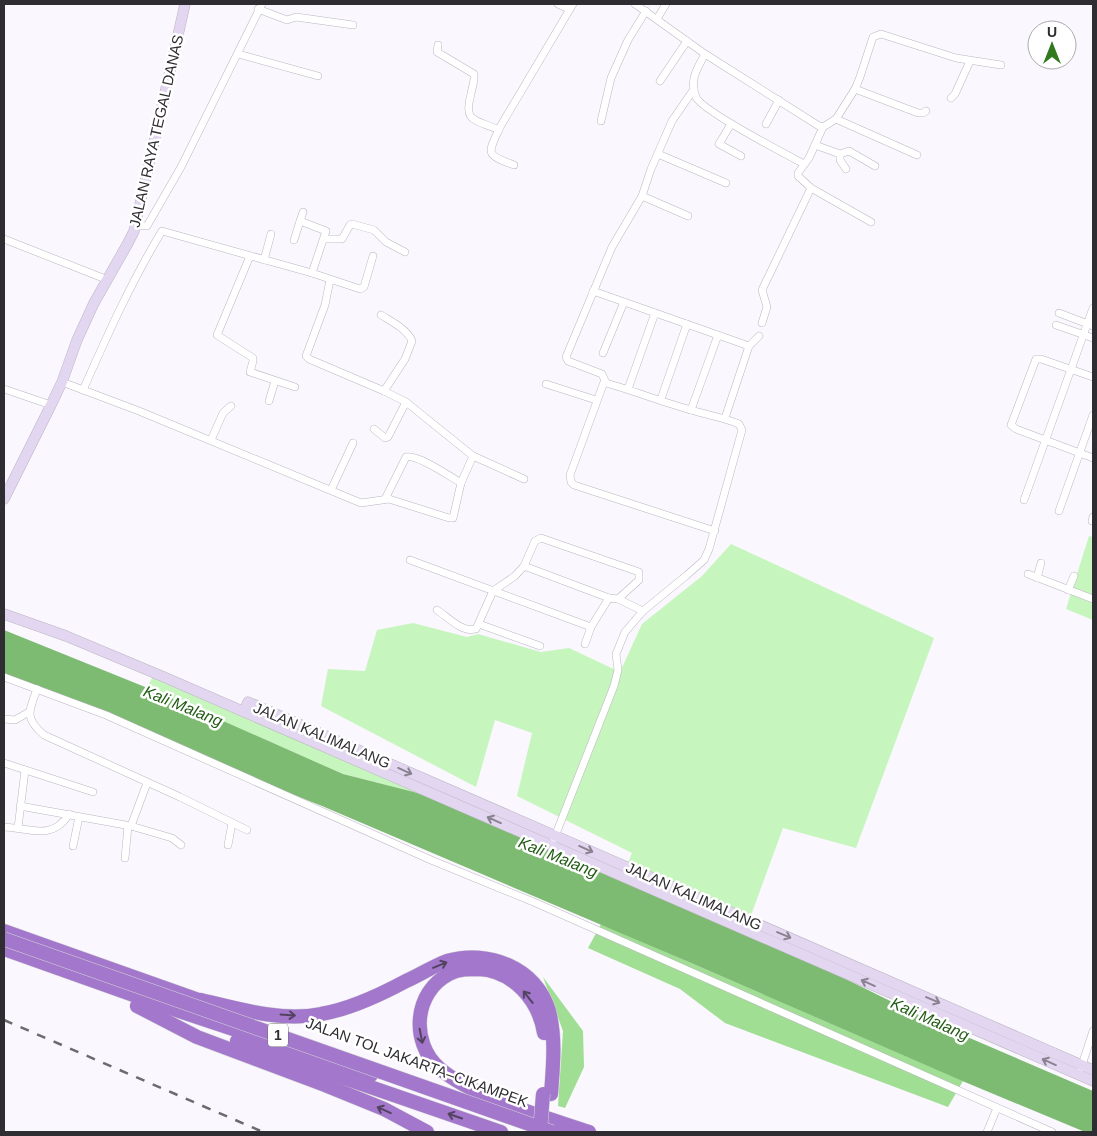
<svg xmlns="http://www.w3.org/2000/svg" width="1097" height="1136" font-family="Arial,sans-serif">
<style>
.green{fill:#c7f5be}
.forest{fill:#9fde93}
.water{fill:#7ebb72}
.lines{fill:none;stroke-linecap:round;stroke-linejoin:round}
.street-casing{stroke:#bbb6c0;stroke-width:8}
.secondary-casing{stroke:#bbb6c0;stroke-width:11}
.highway-casing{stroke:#d5d5d6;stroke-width:15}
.street{stroke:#fff;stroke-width:7}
.secondary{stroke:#e3d6f0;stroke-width:10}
.highway{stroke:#a377cc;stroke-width:14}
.rail{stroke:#6d6a6f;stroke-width:2.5;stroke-dasharray:9 9;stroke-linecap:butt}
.highway-bridge-casing{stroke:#d5d5d6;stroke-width:15;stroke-linecap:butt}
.highway-bridge{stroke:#a377cc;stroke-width:14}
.oneway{stroke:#898290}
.oneway2{stroke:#524360}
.labels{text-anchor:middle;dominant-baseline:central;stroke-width:5;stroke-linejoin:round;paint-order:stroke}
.shield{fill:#fff;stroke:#6d6c6f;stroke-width:1}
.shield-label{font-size:14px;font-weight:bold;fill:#2f2d31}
.street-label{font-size:15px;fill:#2f2d31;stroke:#fff}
.water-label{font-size:16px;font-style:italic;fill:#215c14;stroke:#fff}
</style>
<rect width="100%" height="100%" fill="#faf7fe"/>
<g class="green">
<polygon points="1089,536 1093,537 1093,620 1066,609"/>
<polygon points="731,544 934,638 856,848 783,828 746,929 623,876 632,853 517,796 532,733 495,720 476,787 321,706 328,669 365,671 377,630 413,623 467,637 478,634 541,652 569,648 620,672 642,624 702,576"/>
<polygon points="155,673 455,806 414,792 343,774 147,687"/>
</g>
<g class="forest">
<polygon points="601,924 963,1081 948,1107 725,1023 680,989 588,948"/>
<polygon points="543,977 583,1031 584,1067 565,1108 558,1106 563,1031"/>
</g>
<polygon class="water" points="4,630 160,693 343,774 414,792 455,806 746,930 937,1024 1093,1091 1093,1132 1085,1132 960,1080 691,963 322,806 185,752 104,714 4,677"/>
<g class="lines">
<g class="street-casing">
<g id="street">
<polyline points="558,4 569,9"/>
<polyline points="635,4 705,54 819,126 823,127"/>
<polyline points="258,9 287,20 296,17 353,25"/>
<polyline points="657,19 666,4"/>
<path d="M 438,45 L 437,52 L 474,74 C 475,81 472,87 471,94 C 463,123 475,119 499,130"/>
<polyline points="238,54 318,76"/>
<path d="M 705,54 C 697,68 689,81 696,97 C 701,110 787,155 804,164"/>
<polyline points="660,81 687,41"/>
<polyline points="855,89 918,113 923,113 926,111"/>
<polyline points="951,98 955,94 970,61"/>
<polyline points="836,119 917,155"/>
<polyline points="601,121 611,78 628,40 646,11"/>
<polyline points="731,124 719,144 741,156"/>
<polyline points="766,124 779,100"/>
<polyline points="815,145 840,154 840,160 846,169"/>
<polyline points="658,154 726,183"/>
<polyline points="840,154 849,151 875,166"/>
<path d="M 514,165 C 484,154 488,154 500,127 L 573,4"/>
<polyline points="642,196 688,216"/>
<polyline points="300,221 326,231 312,273"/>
<polyline points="871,222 811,188 798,176 798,173 809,158 823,127 836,119 855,89 860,77 873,37 881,34 956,58 1001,65"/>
<polyline points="136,225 147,226 181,167 262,4"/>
<polyline points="4,239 108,280"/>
<polyline points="324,239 342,239 350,225 352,224 374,230 386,242 405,252"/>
<polyline points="294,240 303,212"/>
<polyline points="250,256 217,335 253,358 253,361 250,372 295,387"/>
<polyline points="264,260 271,234"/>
<polyline points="330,280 325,305 306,356 309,359 384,391"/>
<polyline points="593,291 749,346"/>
<polyline points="1059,313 1093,326"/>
<path d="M 381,315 C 392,322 407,329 412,341 L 405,359 L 384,391 L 406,402 L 473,456 L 461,483 C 449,476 418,454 406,457 L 385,499"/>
<polyline points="762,323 767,307 762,290 811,188"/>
<polyline points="1056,325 1093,338"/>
<polyline points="603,353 624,302"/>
<polyline points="1093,377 1041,359 1036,359 1011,425 1016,429 1093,458"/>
<polyline points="62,382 139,411 361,503 389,499 449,518 453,518 461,483"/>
<polyline points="604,382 570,475 571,482 574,485 715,531"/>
<polyline points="546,384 596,400"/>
<polyline points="4,389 51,405"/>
<polyline points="628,389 655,313"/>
<path d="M 83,390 C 107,336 131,282 162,231 L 312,273 L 360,289 L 364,287 L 373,256"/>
<polyline points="661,399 687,324"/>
<polyline points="269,401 275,381"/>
<polyline points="691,410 718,335"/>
<polyline points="725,418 749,346 759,336"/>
<polyline points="374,429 385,438 388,437 406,402"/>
<polyline points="211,440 223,413 231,406"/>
<polyline points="473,456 524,479"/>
<polyline points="331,490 353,443"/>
<polyline points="1024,500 1093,308"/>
<polyline points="1059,511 1093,415"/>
<polyline points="1092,521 1093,517"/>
<polyline points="410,560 591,627 609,598 618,599 643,611"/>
<polyline points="524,566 535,541 541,538 639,572 639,580 618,599"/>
<polyline points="1028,574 1093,599"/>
<polyline points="1037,578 1041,563"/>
<polyline points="1068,590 1074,576"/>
<path d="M 437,610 C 448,617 462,633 476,629 L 493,591 L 515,576 L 524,566 L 609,598"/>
<polyline points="479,624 540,646"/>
<polyline points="585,644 591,627"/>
<polyline points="4,677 106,715 431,860 536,903 1052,1132"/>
<path d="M 37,689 C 29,711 24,718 44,735 L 180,797 L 247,830"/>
<polyline points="4,719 15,720 29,712"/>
<polyline points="4,763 93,792"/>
<polyline points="20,806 131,826 172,838 181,845"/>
<polyline points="131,826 147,783"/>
<path d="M 4,827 C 29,828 53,841 69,814"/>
<polyline points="18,828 25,770"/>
<path d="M 554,839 L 614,686 L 618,670 L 616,654 L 625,632 L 643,611 L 687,575 L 704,560 L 709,549 L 742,430 L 739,424 C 723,417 707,415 691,410 C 662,402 634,391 606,383 L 602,374 L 568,361 L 566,357 L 612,247 L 642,196 L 651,169 L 672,121 L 694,89"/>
<polyline points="228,845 232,823"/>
<polyline points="73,846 79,817"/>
<polyline points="125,858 128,826"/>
<polyline points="1081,1068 1093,1031"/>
<polyline points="987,1132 997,1108"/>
</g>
</g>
<g class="secondary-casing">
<g id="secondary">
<polyline points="4,499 51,405 62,382 77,340 94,303 128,243 134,231 185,4"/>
<polyline points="4,614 66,636 164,677 1093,1081"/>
<polyline points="244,711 248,702 1093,1070"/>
</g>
</g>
<g class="highway-casing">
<g id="highway">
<polyline points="4,931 210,1004"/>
<polyline points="4,949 167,1007 371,1075"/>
<path d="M 201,1000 C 239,1009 282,1022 321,1014 C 351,1009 380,995 406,981 C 420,975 433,966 447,961 C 488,949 537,968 549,1011 C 556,1038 553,1067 551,1094"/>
<polyline points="137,1006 197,1037 325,1085 384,1109 427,1132"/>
<path d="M 544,1033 C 539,1001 514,971 479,969 C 468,969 459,969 449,974 C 414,992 410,1042 439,1068 C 474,1098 545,1117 589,1132"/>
<polyline points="237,1041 501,1132"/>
<polyline points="541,1123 566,1132"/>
</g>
</g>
<use href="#street" class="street"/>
<use href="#secondary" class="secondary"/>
<use href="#highway" class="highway"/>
<polyline class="rail" points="4,1020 263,1132"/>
<g class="highway-bridge-casing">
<g id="highway-bridge">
<polyline points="4,939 552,1132"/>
<polyline points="540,1132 543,1094"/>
</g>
</g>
<use href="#highway-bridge" class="highway-bridge"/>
</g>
<defs><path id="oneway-shaft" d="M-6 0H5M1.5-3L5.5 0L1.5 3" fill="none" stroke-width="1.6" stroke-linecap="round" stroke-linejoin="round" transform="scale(1.25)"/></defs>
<g class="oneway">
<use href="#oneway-shaft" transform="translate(405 771) rotate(24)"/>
<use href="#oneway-shaft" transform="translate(494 820) rotate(-156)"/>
<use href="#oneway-shaft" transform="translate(586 849) rotate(24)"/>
<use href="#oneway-shaft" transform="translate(784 935) rotate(23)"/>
<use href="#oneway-shaft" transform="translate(868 983) rotate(-156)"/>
<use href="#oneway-shaft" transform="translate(933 1000) rotate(23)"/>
<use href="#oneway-shaft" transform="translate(1049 1062) rotate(-156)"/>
</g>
<g class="oneway2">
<use href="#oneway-shaft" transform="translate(440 965) rotate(-22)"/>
<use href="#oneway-shaft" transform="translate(528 997) rotate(-128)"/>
<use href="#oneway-shaft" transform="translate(288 1015) rotate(4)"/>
<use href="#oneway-shaft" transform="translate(421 1036) rotate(79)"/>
<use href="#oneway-shaft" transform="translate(384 1110) rotate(-156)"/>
<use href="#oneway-shaft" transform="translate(455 1116) rotate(-161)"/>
</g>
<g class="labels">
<rect class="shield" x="268" y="1023.5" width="20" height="23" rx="4"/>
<g class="shield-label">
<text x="278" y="1035">1</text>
</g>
<g class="street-label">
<text transform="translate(156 131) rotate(-77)">JALAN RAYA TEGAL DANAS</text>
<text transform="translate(322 735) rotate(23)">JALAN KALIMALANG</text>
<text transform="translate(694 896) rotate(24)">JALAN KALIMALANG</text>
<text transform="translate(417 1062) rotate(20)">JALAN TOL JAKARTA–CIKAMPEK</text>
</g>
<g class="water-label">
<text transform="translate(183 706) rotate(22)">Kali Malang</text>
<text transform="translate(558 857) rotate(22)">Kali Malang</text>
<text transform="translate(930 1019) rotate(24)">Kali Malang</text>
</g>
</g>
<rect width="1097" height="1136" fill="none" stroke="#2f2d31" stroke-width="10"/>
<g transform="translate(1052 45)"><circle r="24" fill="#ffffff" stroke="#acabad"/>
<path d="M0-4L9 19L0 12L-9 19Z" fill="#30791f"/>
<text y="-8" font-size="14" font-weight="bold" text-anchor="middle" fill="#2f2d31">U</text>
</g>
</svg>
